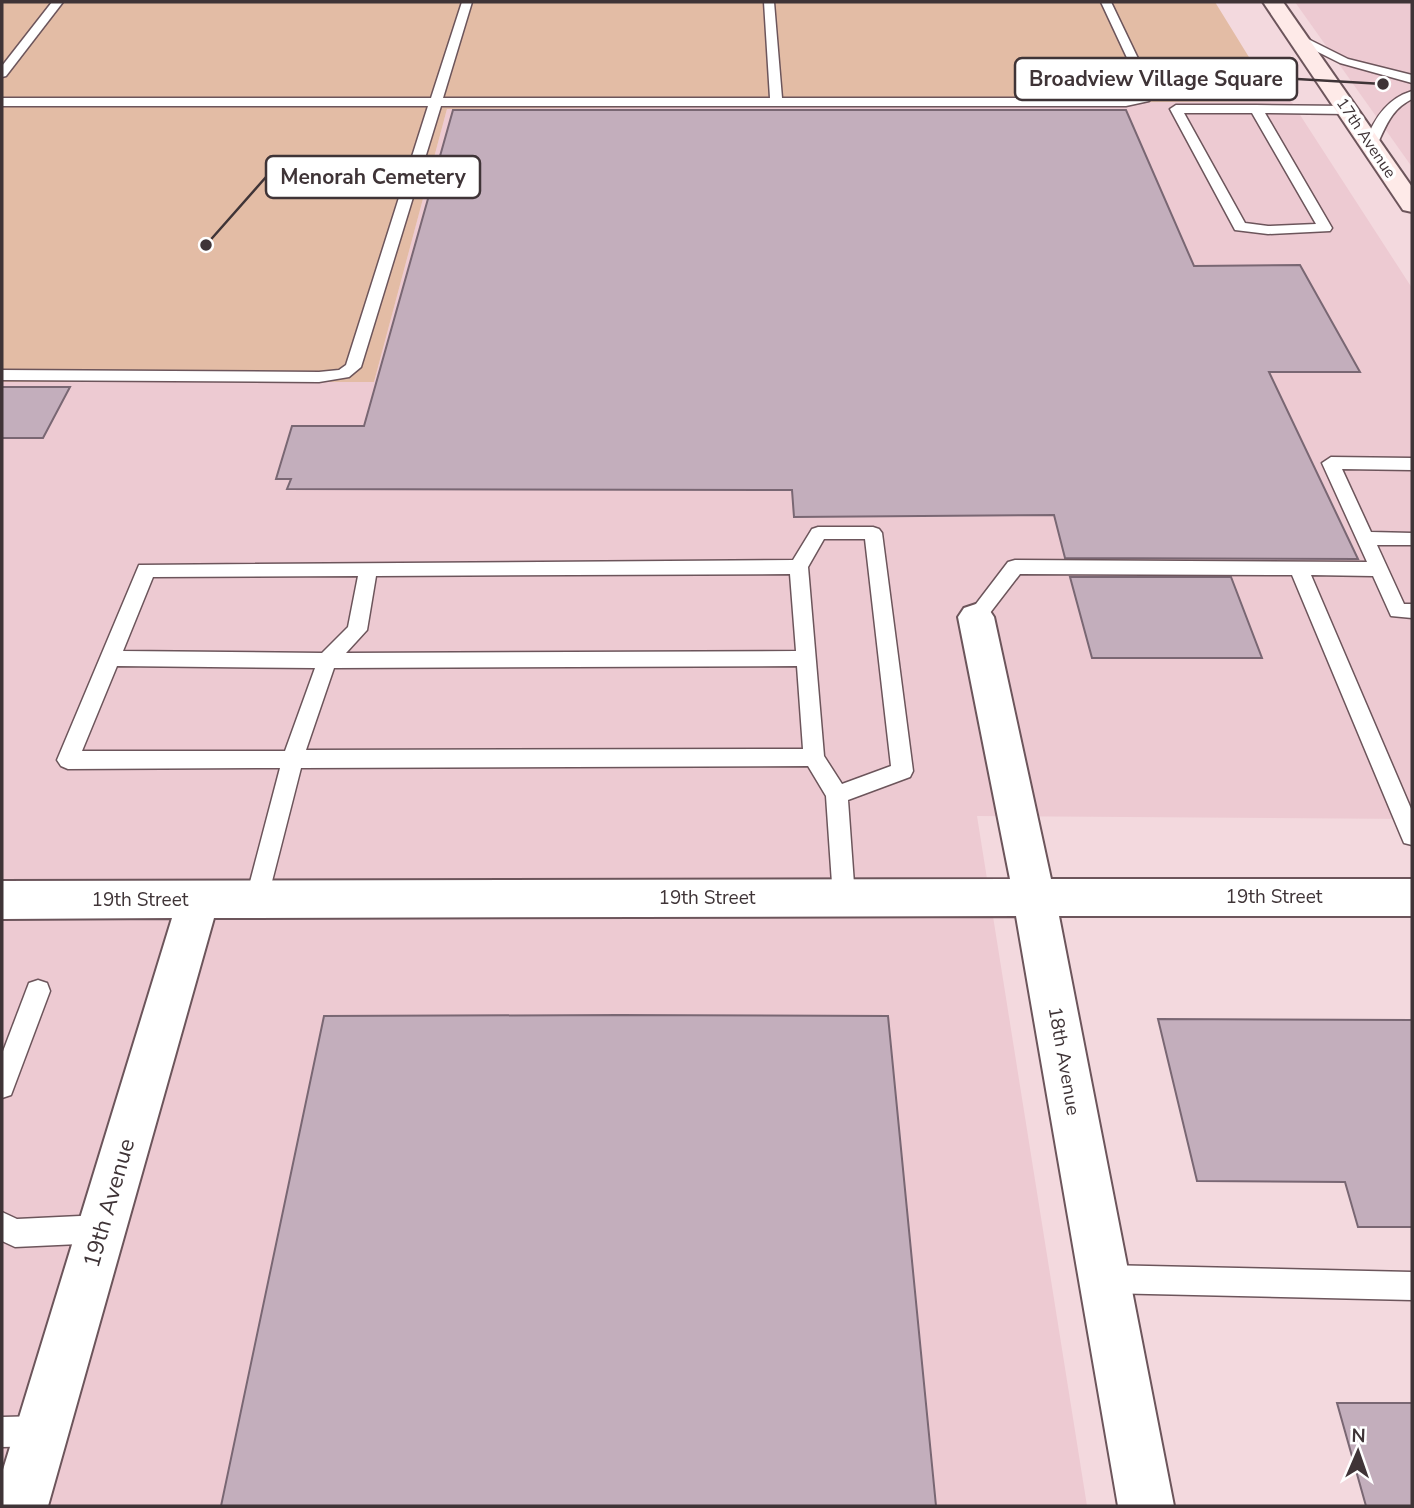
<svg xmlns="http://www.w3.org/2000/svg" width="1414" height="1508" font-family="'Nunito Sans',sans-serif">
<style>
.built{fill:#edcad2}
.green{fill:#e3bca5}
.building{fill:#c3aebc;stroke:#796773;stroke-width:2}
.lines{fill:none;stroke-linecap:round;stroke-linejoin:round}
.lane-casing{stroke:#6c555b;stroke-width:3}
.street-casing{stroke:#6c555b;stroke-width:4}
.secondary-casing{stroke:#6c555b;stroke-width:4}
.lane{fill:#fff;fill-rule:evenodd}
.street{fill:#fff;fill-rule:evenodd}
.secondary{fill:#feeae8;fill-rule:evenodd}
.labels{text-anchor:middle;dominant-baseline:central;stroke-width:7;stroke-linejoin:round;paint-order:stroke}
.far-street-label{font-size:16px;fill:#3f3437;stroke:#fff}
.street-label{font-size:19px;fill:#3f3437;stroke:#fff}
.near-street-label{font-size:23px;fill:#3f3437;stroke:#fff}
.leader{fill:none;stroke:#3f3437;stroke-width:2.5}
.callout-dot{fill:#3f3437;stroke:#fff;stroke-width:2.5}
.callout{fill:#fff;stroke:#3f3437;stroke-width:2.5}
.callout-label{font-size:21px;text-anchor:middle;font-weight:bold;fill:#3f3437}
</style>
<rect width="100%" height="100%" fill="#f3d9de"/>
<g class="built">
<polygon points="1295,2 1412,2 1412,167"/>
<polygon points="1291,101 1412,288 1412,819 977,816 1087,1506 2,1506 2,382 374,382 447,109"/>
</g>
<polygon class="green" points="2,2 1215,2 1276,101 447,109 374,382 2,382"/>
<g class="building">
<polygon points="453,110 1126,110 1194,266 1300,265 1360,372 1269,372 1358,559 1065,558 1054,515 794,517 792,490 287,489 291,479 276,479 292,426 364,426"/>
<polygon points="2,387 70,387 43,438 2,438"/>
<polygon points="1070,577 1231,577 1262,658 1092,658"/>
<polygon points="619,1015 888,1016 936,1506 221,1506 324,1016"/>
<polygon points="1158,1019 1412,1020 1412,1227 1358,1227 1345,1182 1197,1181"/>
<polygon points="1337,1403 1412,1403 1412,1506 1366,1506"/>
</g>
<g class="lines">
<g class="lane-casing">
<g id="lane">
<polygon points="52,2 63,2 6,76 2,77 2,66"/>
<polygon points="462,2 472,2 443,98 770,98 764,2 774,2 782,98 1126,98 1141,95 1142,90 1101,2 1111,2 1155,94 1149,101 1126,106 441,106 361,367 349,377 319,382 2,380 2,370 319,372 339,370 346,365 428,106 2,106 2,98 431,98"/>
<polygon points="1294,36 1302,36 1348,59 1412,75 1412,83 1340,63 1294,40"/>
<path d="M 1412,91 L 1412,99 C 1390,110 1386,127 1376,147 L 1366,147 L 1365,144 C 1373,120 1386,99 1412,91 Z"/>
<path d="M 1256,105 L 1347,106 L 1353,110 L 1347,114 L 1265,113 L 1332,228 L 1330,231 L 1268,234 L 1235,230 L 1170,109 L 1176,105 ZM 1184,113 L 1252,113 L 1316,224 L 1268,226 L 1245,223 Z"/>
<polygon points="1331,457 1412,458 1412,470 1342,469 1371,532 1412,533 1412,545 1377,545 1404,604 1412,604 1412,618 1391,616 1373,576 1311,575 1412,811 1412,845 1404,843 1401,836 1292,575 1020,574 983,622 969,622 966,617 1008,562 1015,560 1367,562 1322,463"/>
<path d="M 818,527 L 873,527 L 879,529 L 882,533 L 913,771 L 910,777 L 848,800 L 855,898 L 852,905 L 844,908 L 836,905 L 833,898 L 826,796 L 808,766 L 301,768 L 267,901 L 264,908 L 256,911 L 248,908 L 245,901 L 280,768 L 68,769 L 61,766 L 57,760 L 139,565 L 793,560 L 812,529 ZM 824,539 L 865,539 L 891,766 L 842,784 L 824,756 L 808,567 ZM 790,574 L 796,651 L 346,653 L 367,630 L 376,576 ZM 358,576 L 348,627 L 322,653 L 123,651 L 153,577 ZM 117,666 L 315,668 L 285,751 L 82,751 ZM 797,666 L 803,749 L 306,750 L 334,668 Z"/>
<polygon points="38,980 47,983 50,991 11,1095 2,1098 2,1054 29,983"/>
<polygon points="2,1212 17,1219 101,1215 111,1219 115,1229 111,1239 101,1243 15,1247 2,1241"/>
<polygon points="1104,1265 1412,1272 1412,1300 1104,1293 1094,1289 1090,1279 1094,1269"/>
<polygon points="42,1416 53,1420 57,1431 53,1442 42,1446 2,1447 2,1417"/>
</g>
</g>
<g class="street-casing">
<polygon id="street" points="976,604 988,608 994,617 1051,879 1412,879 1412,916 1059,916 1174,1506 1118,1506 1016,916 214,918 48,1506 2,1506 2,1473 172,918 2,919 2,881 1010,879 958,617 964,608"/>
</g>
<g class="secondary-casing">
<polygon id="secondary" points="1263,2 1283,2 1412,187 1412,212 1403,210"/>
</g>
<use href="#lane" class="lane"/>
<use href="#street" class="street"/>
<use href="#secondary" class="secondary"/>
</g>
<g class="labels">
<g class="far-street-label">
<text transform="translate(1366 138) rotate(56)">17th Avenue</text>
</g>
<g class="street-label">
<text x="1274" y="897">19th Street</text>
<text x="707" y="898">19th Street</text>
<text x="140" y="900">19th Street</text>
<text transform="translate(1064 1061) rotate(80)">18th Avenue</text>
</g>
<g class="near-street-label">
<text transform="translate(109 1203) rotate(-74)">19th Avenue</text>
</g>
</g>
<path class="leader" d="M1383 84L1297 79M206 245L266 177"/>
<g class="callout-dot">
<circle cx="1383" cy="84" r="7"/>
<circle cx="206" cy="245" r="7"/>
</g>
<g class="callout">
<rect x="1015" y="58" width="282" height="42" rx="7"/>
<rect x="266" y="156" width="214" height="42" rx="7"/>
</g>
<g class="callout-label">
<text x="1156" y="86">Broadview Village Square</text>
<text x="373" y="184">Menorah Cemetery</text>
</g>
<rect width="1414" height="1508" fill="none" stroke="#3f3437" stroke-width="7"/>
<g transform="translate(1358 1452) rotate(2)" stroke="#ffffff" stroke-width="5" paint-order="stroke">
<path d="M0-5L12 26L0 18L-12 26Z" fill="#3f3437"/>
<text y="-10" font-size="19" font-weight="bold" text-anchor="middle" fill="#3f3437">N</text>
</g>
</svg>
